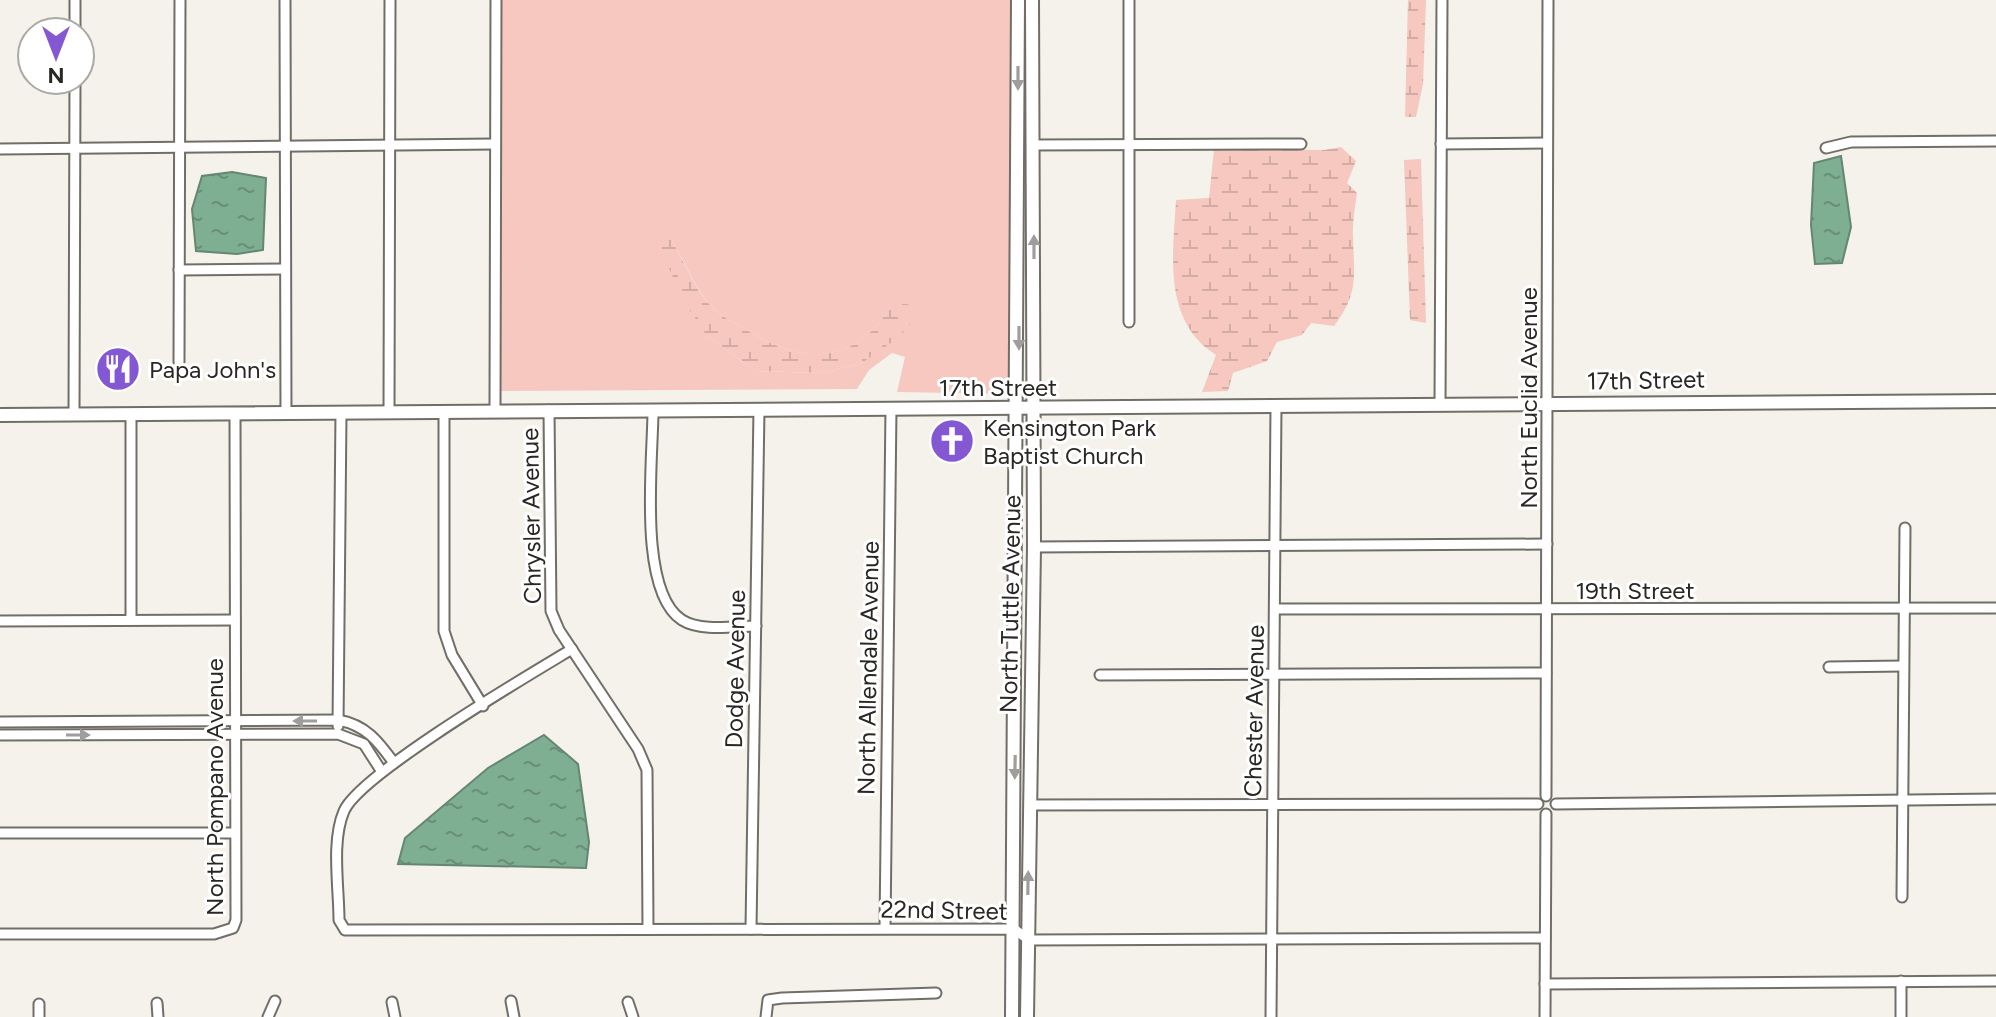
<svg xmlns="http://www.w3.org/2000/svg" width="1996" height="1017" font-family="Figtree,sans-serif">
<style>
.green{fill:#f6c8bf;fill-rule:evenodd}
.wetland{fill:url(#wetland-marsh)}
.water{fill:url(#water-ripples);stroke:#658671;stroke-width:2}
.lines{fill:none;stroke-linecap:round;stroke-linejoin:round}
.minor-casing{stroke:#706e67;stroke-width:13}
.secondary-casing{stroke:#706e67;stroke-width:16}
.minor{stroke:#fff;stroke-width:9}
.secondary{stroke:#fff;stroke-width:12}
.oneway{fill:#9e9e9c}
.labels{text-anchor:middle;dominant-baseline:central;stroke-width:6;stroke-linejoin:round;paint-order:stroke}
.poi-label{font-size:24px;fill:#282724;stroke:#fff;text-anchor:start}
.street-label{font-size:24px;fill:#282724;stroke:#fff}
</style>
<defs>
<pattern id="wetland-marsh" width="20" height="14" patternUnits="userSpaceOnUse" patternTransform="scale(2)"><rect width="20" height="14" fill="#f6c8bf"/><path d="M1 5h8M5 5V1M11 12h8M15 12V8" fill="none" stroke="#d3aca4"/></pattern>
<pattern id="water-ripples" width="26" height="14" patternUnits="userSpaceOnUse" patternTransform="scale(2)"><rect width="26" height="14" fill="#7faf92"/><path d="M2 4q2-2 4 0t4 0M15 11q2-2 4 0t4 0" fill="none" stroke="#688e77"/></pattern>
</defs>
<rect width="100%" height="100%" fill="#f4f2ea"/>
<path class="green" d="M 500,0 L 1014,0 L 1014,394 L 897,392 L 905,357 L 892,353 L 869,370 L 857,389 L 500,391 ZM 669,236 C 683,257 693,285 710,305 C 718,315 734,322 745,329 C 802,366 856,366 892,304 L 862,363 L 822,373 L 755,371 L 707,336 Z"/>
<g class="wetland">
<polygon points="1408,0 1426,0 1423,84 1416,117 1405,117"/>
<path d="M 1341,147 L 1356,161 L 1347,183 L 1357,193 C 1355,208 1352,223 1353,237 C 1354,276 1359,293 1334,326 L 1311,323 L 1302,335 L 1277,342 L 1267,361 L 1233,373 L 1228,391 L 1202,392 L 1216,355 C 1162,321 1173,254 1176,200 L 1209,198 L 1214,149 L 1324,150 Z"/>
<polygon points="1421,159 1426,323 1410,320 1404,160"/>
<path d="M 669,235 C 682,257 693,286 710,305 C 718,315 734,322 745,329 C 802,366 856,366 892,304 L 908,304 L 919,314 L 899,337 L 862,363 L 822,373 L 755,371 L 707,336 L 683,300 L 659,245 Z"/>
</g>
<g class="water">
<polygon points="1841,156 1851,227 1842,263 1815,264 1811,225 1814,163"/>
<polygon points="232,172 266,178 263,250 237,254 196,251 192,209 202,176"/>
<polygon points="544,735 578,764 589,842 586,868 398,864 405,838 488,768"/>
</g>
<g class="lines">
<g class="minor-casing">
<g id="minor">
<polyline points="75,0 75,32"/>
<polyline points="285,0 286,413"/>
<polyline points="1129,0 1129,322"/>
<polyline points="1441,144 1547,143"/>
<polyline points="1034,145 1301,144"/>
<polyline points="1826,148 1851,142 1996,141"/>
<polyline points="0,149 495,144"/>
<polyline points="179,270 285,269"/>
<polyline points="179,362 180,0"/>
<polyline points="1440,404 1442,0"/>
<polyline points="549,410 551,611 559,630 638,749 647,770 648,929"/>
<path d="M 653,410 C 653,459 637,591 682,620 C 701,632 735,626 756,626"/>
<polyline points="495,411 496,0"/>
<polyline points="389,412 390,0"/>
<polyline points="444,412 444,631 452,655 483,706"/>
<polyline points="74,414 75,80"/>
<polyline points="131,414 131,620"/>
<polyline points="1034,547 1547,544"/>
<polyline points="1275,609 1996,608"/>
<polyline points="0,621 235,620"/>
<path d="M 572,649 C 529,675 360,774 344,811 C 331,841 339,887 339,920 L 345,930 L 1014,929 L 1029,940 L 1545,938"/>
<polyline points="1829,667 1903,666"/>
<polyline points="1100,675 1546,673"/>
<path d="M 0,722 L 338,720 C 366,725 378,741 394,763"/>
<polyline points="338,726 341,412"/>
<polyline points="0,735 338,734 364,744 382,772"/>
<polyline points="1546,796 1548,0"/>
<polyline points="1556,804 1996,799"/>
<polyline points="1030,805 1538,804"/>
<polyline points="0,833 234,833"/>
<polyline points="1902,897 1905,528"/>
<polyline points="885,928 891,408"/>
<polyline points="751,929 759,409"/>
<polyline points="0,934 214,934 233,928 236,920 235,413"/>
<polyline points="1901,981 1901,1017"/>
<polyline points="1545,984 1996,981"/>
<polyline points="511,1001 514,1017"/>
<polyline points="392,1002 395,1017"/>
<polyline points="628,1002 633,1017"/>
<polyline points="157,1003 158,1017"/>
<polyline points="39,1004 39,1017"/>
<polyline points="268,1017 275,1001"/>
<polyline points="766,1017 768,1000 782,998 936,993"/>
<polyline points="1271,1017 1276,406"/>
<polyline points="1545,1017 1546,814"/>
</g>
</g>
<g class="secondary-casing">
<g id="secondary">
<polyline points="0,415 1996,401"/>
<polyline points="1012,1017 1018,0"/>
<polyline points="1027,1017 1034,547 1032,0"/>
</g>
</g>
<use href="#minor" class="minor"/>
<use href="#secondary" class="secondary"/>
</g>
<defs><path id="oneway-solid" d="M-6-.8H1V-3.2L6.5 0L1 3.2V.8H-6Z" transform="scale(2)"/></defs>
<g class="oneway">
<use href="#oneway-solid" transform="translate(1018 78) rotate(90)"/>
<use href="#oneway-solid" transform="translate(1034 247) rotate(-90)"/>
<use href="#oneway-solid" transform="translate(1019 338) rotate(90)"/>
<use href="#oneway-solid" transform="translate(305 721) rotate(180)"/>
<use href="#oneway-solid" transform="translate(78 735)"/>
<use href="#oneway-solid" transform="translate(1015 767) rotate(91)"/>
<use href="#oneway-solid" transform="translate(1028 883) rotate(-89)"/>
</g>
<defs>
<g id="restaurant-disc" transform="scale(2.3)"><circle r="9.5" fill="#8458d2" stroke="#fff"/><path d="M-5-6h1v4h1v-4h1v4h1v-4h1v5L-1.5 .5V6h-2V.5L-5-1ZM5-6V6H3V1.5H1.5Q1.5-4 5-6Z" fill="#fff"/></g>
<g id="church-disc" transform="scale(2.3)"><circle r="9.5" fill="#8458d2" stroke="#fff"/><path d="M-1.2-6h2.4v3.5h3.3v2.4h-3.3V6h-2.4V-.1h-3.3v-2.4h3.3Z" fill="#fff"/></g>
</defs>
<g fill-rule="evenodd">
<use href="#restaurant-disc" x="118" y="369"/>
<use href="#church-disc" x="952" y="441"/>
</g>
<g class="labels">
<g class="poi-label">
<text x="149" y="369">Papa John's</text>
<text x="983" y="427">Kensington Park<tspan x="983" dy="28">Baptist Church</tspan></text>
</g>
<g class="street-label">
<text transform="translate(1646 380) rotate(-1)">17th Street</text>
<text x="998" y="387">17th Street</text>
<text transform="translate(1528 398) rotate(-90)">North Euclid Avenue</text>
<text transform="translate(531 516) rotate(-91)">Chrysler Avenue</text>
<text x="1635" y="590">19th Street</text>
<text transform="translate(1010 604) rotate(-89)">North Tuttle Avenue</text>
<text transform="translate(868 668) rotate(-89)">North Allendale Avenue</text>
<text transform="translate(735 669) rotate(-89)">Dodge Avenue</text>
<text transform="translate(1254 711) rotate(-89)">Chester Avenue</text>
<text transform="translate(214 787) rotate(-90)">North Pompano Avenue</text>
<text transform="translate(944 910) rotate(1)">22nd Street</text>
</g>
</g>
<g transform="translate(56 56) rotate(180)"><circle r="38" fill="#ffffff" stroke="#a9a9a7" stroke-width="2"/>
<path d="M0-6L14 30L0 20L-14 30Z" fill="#8458d2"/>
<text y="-12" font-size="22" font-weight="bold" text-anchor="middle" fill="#282724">N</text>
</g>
</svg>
